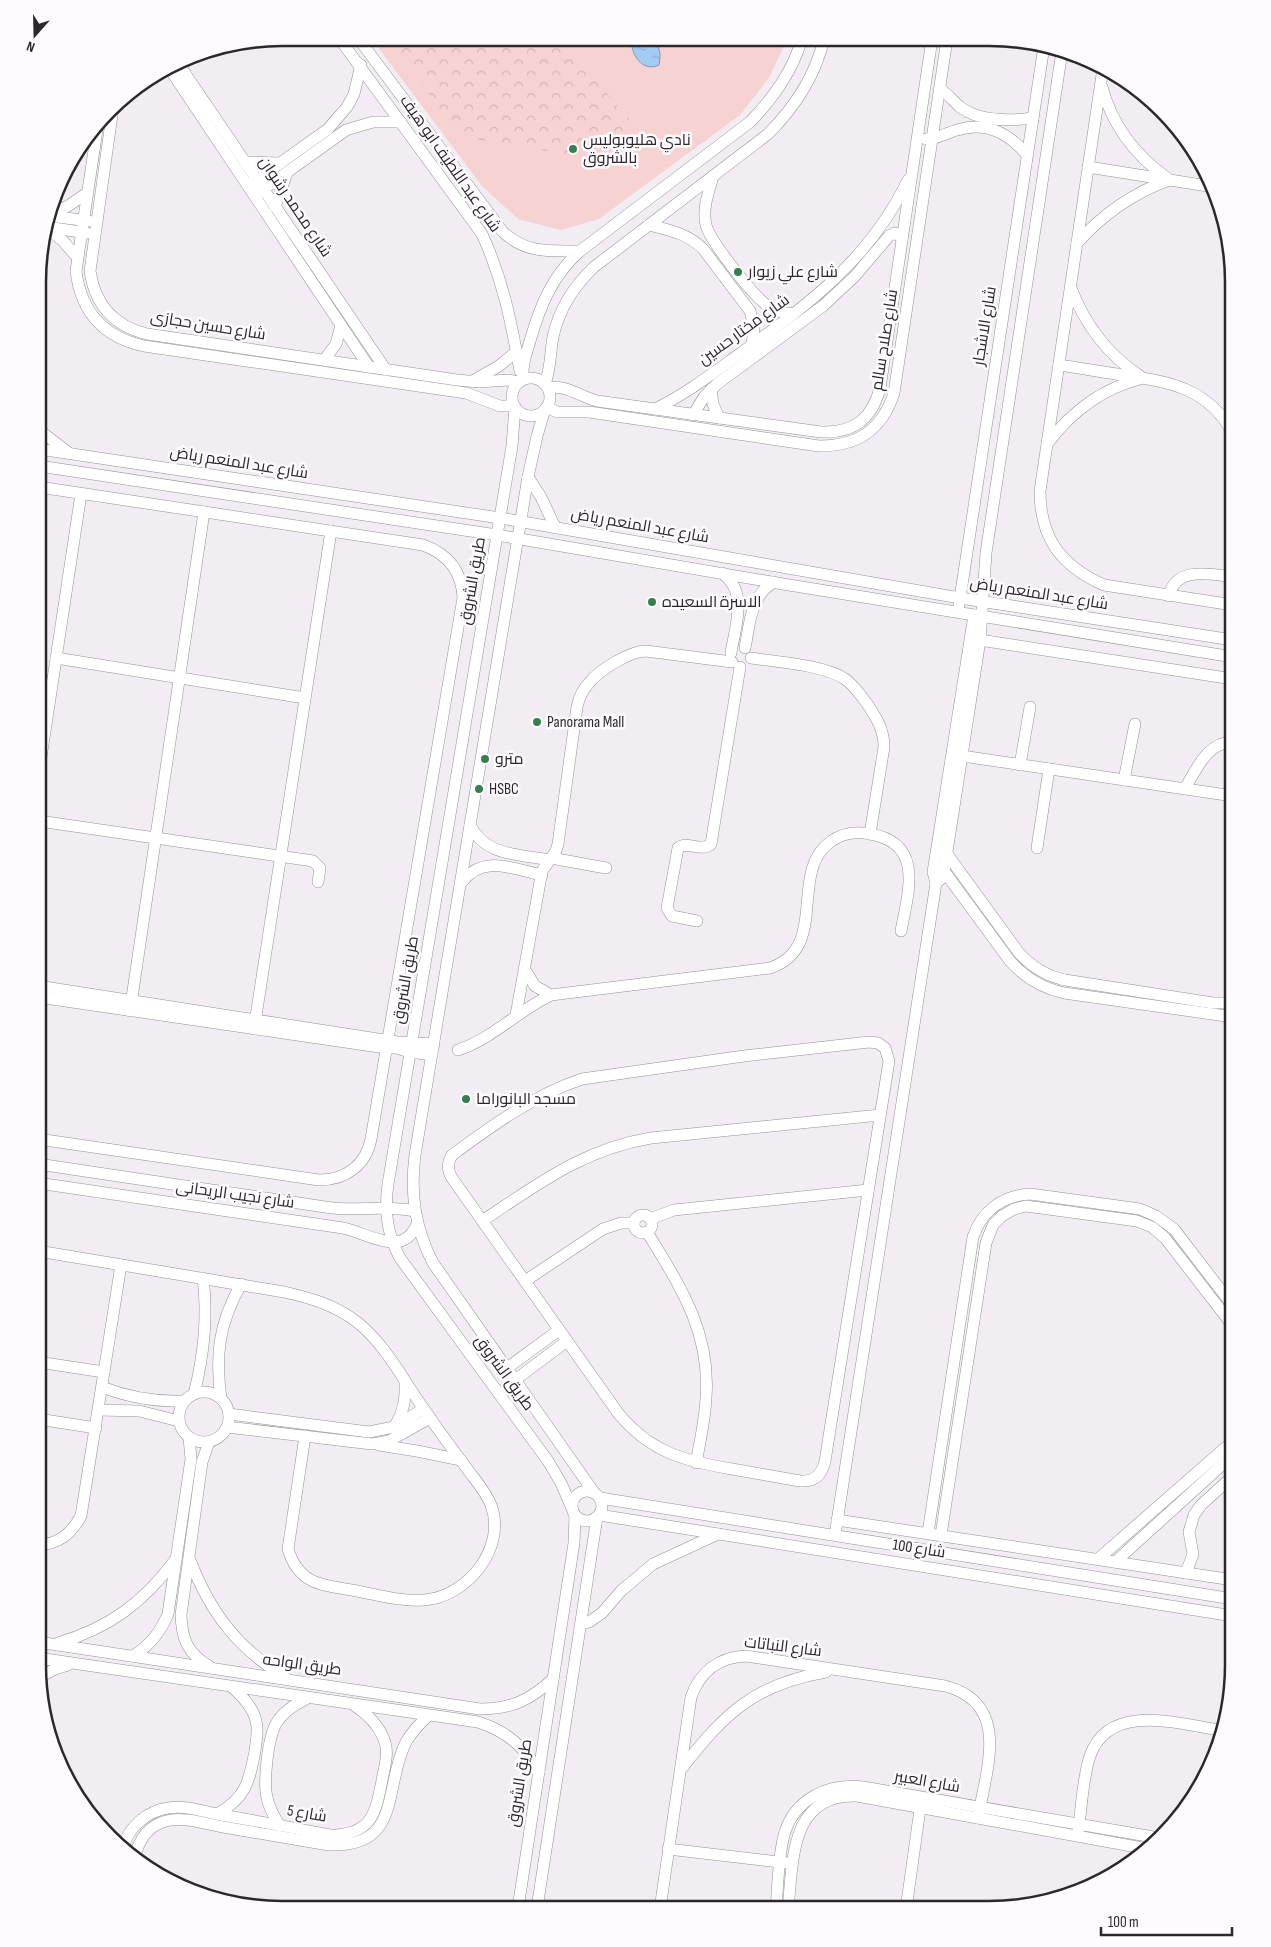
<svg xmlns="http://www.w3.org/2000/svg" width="1271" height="1947" font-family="'Sofia Sans Condensed',Cairo,sans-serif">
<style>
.green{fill:#f6d3d2}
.park{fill:url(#park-crowns)}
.water{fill:url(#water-ripples);stroke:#7f9ab8}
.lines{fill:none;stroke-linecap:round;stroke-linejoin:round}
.minor-casing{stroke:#949196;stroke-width:12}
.minor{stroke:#fff;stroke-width:11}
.poi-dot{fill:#35804e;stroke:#fefbff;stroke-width:2}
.labels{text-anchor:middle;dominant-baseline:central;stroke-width:5;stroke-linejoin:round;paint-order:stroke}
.poi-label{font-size:16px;fill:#2a282b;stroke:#fefbff;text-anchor:start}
.street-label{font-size:16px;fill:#2a282b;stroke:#fefbff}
.rim{fill:none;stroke:#2a282b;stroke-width:2.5}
</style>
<defs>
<pattern id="park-crowns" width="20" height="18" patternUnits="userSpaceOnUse" patternTransform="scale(1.25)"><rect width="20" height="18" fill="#f6d3d2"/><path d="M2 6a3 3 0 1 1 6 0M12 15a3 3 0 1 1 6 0" fill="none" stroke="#d3b5b4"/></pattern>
<pattern id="water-ripples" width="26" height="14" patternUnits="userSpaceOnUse" patternTransform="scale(1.25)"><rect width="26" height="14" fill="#a3cbf4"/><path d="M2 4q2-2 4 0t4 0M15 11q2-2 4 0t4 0" fill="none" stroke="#8caed1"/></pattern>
</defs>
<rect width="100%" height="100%" fill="#f1edf3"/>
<polygon class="green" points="371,38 787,39 769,78 740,115 599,219 561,230 518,219 482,186"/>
<polygon class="park" points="390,38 566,38 567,46 634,125 589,158 459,137"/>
<path class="water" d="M 631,39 L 651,39 C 661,47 661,53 659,65 C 642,73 631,54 631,39 Z"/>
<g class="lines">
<g class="minor-casing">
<g id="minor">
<path d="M 339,38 L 482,234 C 503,280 511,321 520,371"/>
<path d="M 358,38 L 503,232 C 527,254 549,251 580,251"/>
<polyline points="178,63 386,370"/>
<polyline points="169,68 369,367"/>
<path d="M 1103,68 L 1040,491 C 1040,538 1061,566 1104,585 L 1233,605"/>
<path d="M 1102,87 C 1112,125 1135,155 1167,178"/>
<path d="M 940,89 C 948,94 953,101 960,107 C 980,122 1009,121 1033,118"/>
<path d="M 113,108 L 90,271 C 95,305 114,326 147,334 L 457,380 L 479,382 L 508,380 L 518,382"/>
<path d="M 97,130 L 76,271 C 81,312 103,337 144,346 L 466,393 L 500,406 L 514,406"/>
<path d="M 926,139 C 938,139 946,133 957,130 C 985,121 1009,133 1027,155"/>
<polyline points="245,162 280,163"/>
<polyline points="1088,167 1214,187"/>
<path d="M 713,176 C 709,192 702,208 706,225 C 710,241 754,297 768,306 C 776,311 784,313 793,314"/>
<polyline points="251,184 328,129 347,107 354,94 361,65"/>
<polyline points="258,193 346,130 373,122 401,122"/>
<polyline points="275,207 287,173"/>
<polyline points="51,214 68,206 87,193"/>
<polyline points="50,216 89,221"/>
<path d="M 649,225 C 670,230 689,234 704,250 L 750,311 L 754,328 L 752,345"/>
<polyline points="47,227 87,233"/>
<polyline points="46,228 62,240 77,257"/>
<path d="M 1077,243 C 1103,214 1133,193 1169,180"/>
<path d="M 1071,288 C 1085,325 1107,354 1140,376"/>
<polyline points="324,360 336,344 341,325"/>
<path d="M 1059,365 C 1080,368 1102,372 1123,375 C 1170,382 1209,388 1233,434"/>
<circle cx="531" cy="397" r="19"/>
<path d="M 523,379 C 522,366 526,354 530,341 C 540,306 552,276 580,251 L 750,122 C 774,97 792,72 802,39"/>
<polyline points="474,380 499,366 516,352"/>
<path d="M 545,384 C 551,368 550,353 553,337 C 559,309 574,286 594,267 L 768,134 C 795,107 815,77 824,39"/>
<path d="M 548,388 C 565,384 581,397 597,401 L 821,432 C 854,433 872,419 880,388 L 932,39"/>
<polyline points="711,389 713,404 719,418"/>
<path d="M 515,407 L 512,446 L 388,1184 C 384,1211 387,1234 400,1258 L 548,1461 L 561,1483 L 571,1506"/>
<path d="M 547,407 L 557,412 L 589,412 L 819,446 C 858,446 882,430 894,393 L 947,39"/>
<path d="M 545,409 L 537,436 L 528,477 L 415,1155 C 410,1194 415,1228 433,1263 L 593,1491"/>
<path d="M 655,409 C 686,394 713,373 741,353 C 810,303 870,259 908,180"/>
<polyline points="693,415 704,397 717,384 823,306 855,276 889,236 895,233 902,238"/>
<polyline points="39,430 69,453"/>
<path d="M 1048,443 C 1072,411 1101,389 1140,379"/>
<polyline points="39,449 500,518 960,598 1233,640"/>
<polyline points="39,466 497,535 783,584 1233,657"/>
<polyline points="528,477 541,497 555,527"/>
<path d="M 722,573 C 749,592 735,626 731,653"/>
<path d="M 1169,596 C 1175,566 1211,574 1233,577"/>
<polyline points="959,605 1044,46"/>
<polyline points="973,639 1233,679"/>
<path d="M 745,648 C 750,623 750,596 774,582"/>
<polyline points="56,658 305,698"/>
<path d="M 751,658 C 777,662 824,665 845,679 C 855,686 861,696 868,705 C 877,719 884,730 884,747 L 870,834"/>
<polyline points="962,756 1233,796"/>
<polyline points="1020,765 1030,707"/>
<polyline points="39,771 81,494"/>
<polyline points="1124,780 1135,724"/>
<path d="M 1185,788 C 1197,769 1207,742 1233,742"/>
<polyline points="39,821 313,861 320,868 318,882"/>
<path d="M 470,825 C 485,856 518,854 549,860"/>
<polyline points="1037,848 1049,769"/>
<path d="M 944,854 L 947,854 L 1019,953 C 1032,967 1046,976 1065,980 L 1213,1003 L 1226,1003 L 1233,1000"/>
<polyline points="551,858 606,868"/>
<path d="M 940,870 L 944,871 L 1010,961 C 1025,978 1042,988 1064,993 L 1233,1017"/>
<path d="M 462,882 C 483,854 512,869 542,875"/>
<polyline points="936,883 941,879 944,871 980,640 986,553 1062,51"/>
<path d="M 697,921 L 672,916 L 667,908 L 678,848 C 687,840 702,853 711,844 L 740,667"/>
<polyline points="525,970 535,986 551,995"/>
<polyline points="38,986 397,1042 434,1044"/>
<polyline points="38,997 386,1048 396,1048 410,1052 432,1055"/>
<polyline points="130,1011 204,512"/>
<path d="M 516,1015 L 542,871 L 556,851 L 558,844 L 577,707 C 579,698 582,690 589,683 C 599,670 630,651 646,651 L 732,662"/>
<polyline points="254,1029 331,531"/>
<path d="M 869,1042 L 878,1043 L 885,1048 L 889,1061 L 825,1461 C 822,1475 814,1482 800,1481 C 777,1477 755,1473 732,1469 C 684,1461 650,1452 618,1413 L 452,1178 C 447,1170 447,1163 452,1155 C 493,1125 534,1095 582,1079 L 744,1056 Z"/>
<path d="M 458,1050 C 492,1039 519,1010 551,995 L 770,968 C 830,948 788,873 830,842 C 842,833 856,831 870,834 C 925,843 908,893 901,931"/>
<path d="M 38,1139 L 319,1180 C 346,1180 366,1165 371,1139 L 463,598 C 462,571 448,554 423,545 L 39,487"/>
<path d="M 38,1164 L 332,1208 C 359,1211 388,1205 414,1211"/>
<path d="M 38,1183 L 343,1228 C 368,1233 403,1259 417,1224"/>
<circle cx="643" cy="1224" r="9"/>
<polyline points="650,1219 674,1210 868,1190"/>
<path d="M 482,1221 C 537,1185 583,1149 651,1138 L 880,1115"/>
<path d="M 647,1232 C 680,1286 711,1332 706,1398 C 705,1420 700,1442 696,1463"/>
<path d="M 38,1251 L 284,1292 C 311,1298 335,1305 357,1322 C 386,1345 403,1380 424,1409 C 438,1430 453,1450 468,1470 C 476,1481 486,1492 491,1505 C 507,1548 467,1597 424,1600 C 402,1602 378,1595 357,1591 C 324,1585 299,1586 288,1549 L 305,1436"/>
<polyline points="525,1281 603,1229 621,1223 634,1223"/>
<polyline points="38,1362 104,1372"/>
<polyline points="507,1368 559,1330"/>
<polyline points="515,1380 567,1341"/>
<path d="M 102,1387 C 130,1398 155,1402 185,1401"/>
<circle cx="204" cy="1417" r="25"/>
<path d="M 194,1394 C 204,1355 208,1318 203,1278"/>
<path d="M 221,1399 C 215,1354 219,1324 241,1284"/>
<polyline points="99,1410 139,1411 179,1421"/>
<polyline points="229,1414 369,1432 394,1427 423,1409"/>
<polyline points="38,1419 96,1428"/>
<path d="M 396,1424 C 404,1411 406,1397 405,1382"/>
<polyline points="227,1427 372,1444 389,1441 430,1418"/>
<polyline points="379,1445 417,1451 461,1460"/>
<circle cx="587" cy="1506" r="15"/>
<polyline points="600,1498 1233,1599"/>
<polyline points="599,1515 1233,1616"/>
<polyline points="837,1520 1233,1580"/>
<path d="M 928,1533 L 973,1237 C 982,1211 1002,1196 1030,1194 L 1140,1209 L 1156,1216 L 1174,1229 L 1233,1306"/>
<polyline points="835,1535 936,883 933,872 974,615"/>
<polyline points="941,1535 986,1243 993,1225 1002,1216 1014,1209 1026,1206 1137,1221 1152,1227 1165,1238 1233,1326"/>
<path d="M 38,1545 C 59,1544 71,1534 81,1516 L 121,1265"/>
<polyline points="1098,1559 1233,1441"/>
<path d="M 190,1560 C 210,1612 237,1648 285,1677"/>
<polyline points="1115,1562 1233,1455"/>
<polyline points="1186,1573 1193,1554 1189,1532 1194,1515 1201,1505 1233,1476"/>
<polyline points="581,1624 589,1622 602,1613 621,1591 653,1564 718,1534"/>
<path d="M 38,1642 L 480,1709 C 512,1709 530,1700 553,1679"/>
<path d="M 58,1643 C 109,1628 143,1603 175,1560"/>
<path d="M 133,1656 C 150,1645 160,1633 168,1614 L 191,1459 L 189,1438"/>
<path d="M 38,1658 L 478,1722 C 506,1731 524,1746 539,1772"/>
<path d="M 209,1666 C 187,1653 182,1639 181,1615 L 202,1462 L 209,1442"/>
<polyline points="40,1677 55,1669 68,1665"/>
<path d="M 682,1768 C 725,1713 755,1684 826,1672"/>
<path d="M 217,1814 C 246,1798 249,1782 255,1751 C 256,1741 259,1731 256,1721 C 253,1707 242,1696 232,1687"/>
<path d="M 280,1826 C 264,1802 264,1788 267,1760 C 271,1728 275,1714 306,1699"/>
<path d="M 1078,1832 C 1082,1807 1082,1780 1090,1756 C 1109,1701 1181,1724 1223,1731"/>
<path d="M 123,1848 C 128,1827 147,1811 168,1808 C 186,1805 204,1812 221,1815 C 257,1821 294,1828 330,1835 C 374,1835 376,1811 383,1775 C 386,1761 389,1750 383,1737 C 377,1723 367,1714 355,1706"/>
<polyline points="668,1849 788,1863"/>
<path d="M 134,1860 C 138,1841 147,1826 166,1821 C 184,1816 206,1824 223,1827 C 258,1833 294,1839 329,1845 C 403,1848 383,1787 406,1742 C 412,1732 419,1724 428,1716"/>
<polyline points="518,1908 574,1543 575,1515"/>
<polyline points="537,1908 597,1517"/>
<path d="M 660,1909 L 691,1697 C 700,1672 719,1657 746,1656 L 945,1686 C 1012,1703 986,1770 978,1818"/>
<path d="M 776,1909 C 778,1885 778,1859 784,1835 C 794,1799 828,1783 863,1787 L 1159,1838"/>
<path d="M 788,1909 C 793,1861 790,1793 857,1796 L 1148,1849"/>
<polyline points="906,1909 921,1802"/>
</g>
</g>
<use href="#minor" class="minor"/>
</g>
<g class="poi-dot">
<circle cx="573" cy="149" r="5"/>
<circle cx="738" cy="272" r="5"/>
<circle cx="652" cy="602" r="5"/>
<circle cx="537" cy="722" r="5"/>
<circle cx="485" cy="759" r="5"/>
<circle cx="479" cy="789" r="5"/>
<circle cx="466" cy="1099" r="5"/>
</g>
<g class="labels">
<g class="poi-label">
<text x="583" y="140">نادي هليوبوليس<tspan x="583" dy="18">بالشروق</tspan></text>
<text x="748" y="272">شارع علي زيوار</text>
<text x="662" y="602">الاسرة السعيده</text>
<text x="547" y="722">Panorama Mall</text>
<text x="495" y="759">مترو</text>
<text x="489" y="789">HSBC</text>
<text x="476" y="1099">مسجد البانوراما</text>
</g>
<g class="street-label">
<text transform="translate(450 164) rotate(55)">شارع عبد اللطيف ابو هيف</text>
<text transform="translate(295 207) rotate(56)">شارع محمد رشوان</text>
<text transform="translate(208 326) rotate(9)">شارع حسين حجازى</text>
<text transform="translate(985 326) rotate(-81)">شارع الاشجار</text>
<text transform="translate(744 330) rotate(-36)">شارع مختار حسين</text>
<text transform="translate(885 340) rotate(-81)">شارع صلاح سالم</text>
<text transform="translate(239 463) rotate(9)">شارع عبد المنعم رياض</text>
<text transform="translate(640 526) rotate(10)">شارع عبد المنعم رياض</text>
<text transform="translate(473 581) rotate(-80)">طريق الشروق</text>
<text transform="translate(1039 594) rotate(9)">شارع عبد المنعم رياض</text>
<text transform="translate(406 980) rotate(-80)">طريق الشروق</text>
<text transform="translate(235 1195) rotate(8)">شارع نجيب الريحانى</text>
<text transform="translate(504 1373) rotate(54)">طريق الشروق</text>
<text transform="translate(919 1549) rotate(9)">شارع 100</text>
<text transform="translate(783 1647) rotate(7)">شارع النباتات</text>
<text transform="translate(302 1665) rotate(8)">طريق الواحه</text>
<text transform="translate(927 1782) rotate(10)">شارع العبير</text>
<text transform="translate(520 1783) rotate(-81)">طريق الشروق</text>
<text transform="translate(307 1814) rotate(10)">شارع 5</text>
</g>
</g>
<path d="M0 0H1271V1947H0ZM282 46H989A236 236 0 0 1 1225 282V1665A236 236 0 0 1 989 1901H282A236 236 0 0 1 46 1665V282A236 236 0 0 1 282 46Z" fill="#fefbff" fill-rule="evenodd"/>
<path class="rim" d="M282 46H989A236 236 0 0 1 1225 282V1665A236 236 0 0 1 989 1901H282A236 236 0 0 1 46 1665V282A236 236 0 0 1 282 46Z"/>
<g transform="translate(35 35) rotate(200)" stroke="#fefbff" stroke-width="4" paint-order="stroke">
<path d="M0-4L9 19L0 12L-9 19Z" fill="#2a282b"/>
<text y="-8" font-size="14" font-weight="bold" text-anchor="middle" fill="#2a282b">N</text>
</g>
<path d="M1101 1927v8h131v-8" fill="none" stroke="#2a282b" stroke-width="2.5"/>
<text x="1108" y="1927" font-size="15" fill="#2a282b" stroke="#fefbff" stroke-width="4" paint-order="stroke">100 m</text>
</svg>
